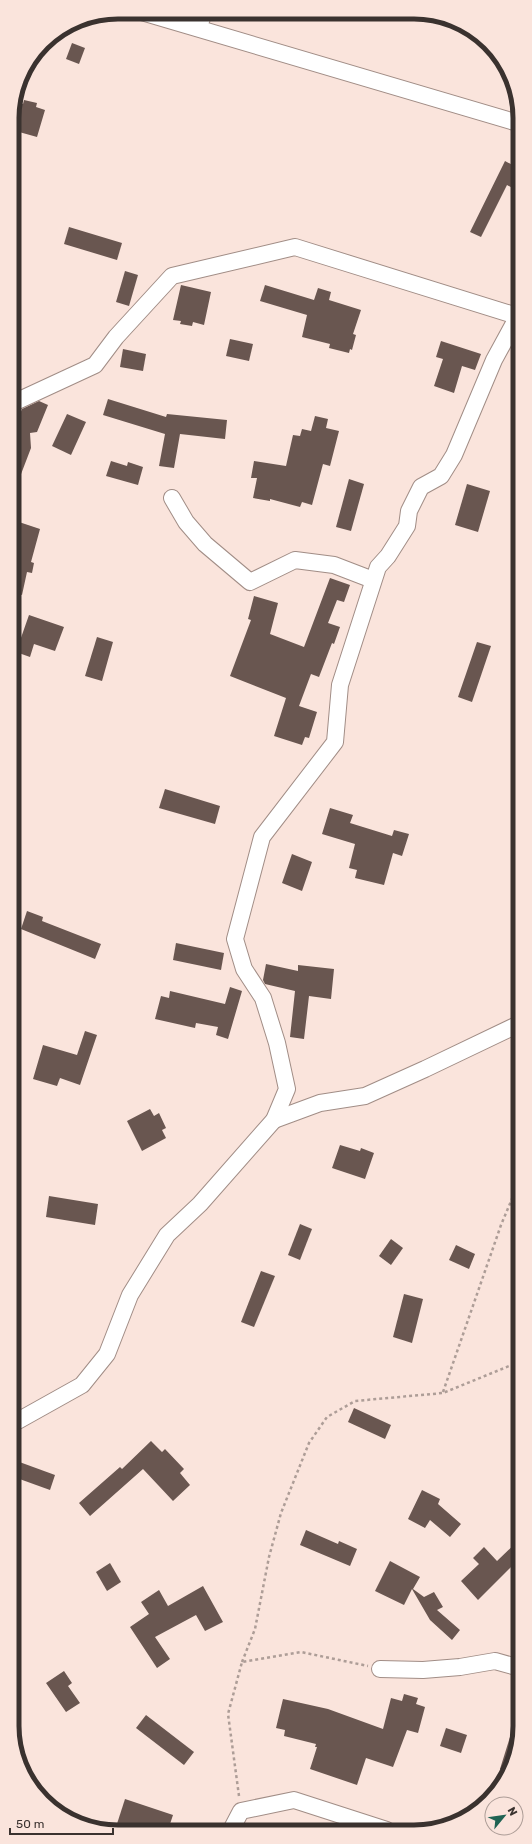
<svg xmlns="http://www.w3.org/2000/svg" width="532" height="1844" font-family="Rubik,sans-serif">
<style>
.building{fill:#695650}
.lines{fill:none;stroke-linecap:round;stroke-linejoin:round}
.minor-casing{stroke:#a18d86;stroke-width:18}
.path{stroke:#ad9d97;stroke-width:2.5;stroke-dasharray:3 3;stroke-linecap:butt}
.minor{stroke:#fff;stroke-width:16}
.rim{fill:none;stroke:#3a322f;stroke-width:5}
</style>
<rect width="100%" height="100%" fill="#fae4dc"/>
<g class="building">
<polygon points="72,43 85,48 79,64 66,59"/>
<polygon points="24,100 37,103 36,107 45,110 37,137 12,130 12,111 15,101 23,104"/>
<polygon points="505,161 518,168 518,191 507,185 481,237 470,232"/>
<polygon points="69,227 122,243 117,260 64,244"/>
<polygon points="125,271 138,275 129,306 116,302"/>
<polygon points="181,285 211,292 204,325 193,322 192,326 180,324 181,321 173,320"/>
<polygon points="265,285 314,300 318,288 331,292 329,300 361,310 353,334 356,335 352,350 350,349 349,353 329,348 330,344 302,337 307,315 260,301"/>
<polygon points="230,339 253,344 249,361 226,356"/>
<polygon points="441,341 481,354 475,370 462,366 454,393 434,386 443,359 436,357"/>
<polygon points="123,349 146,354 143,371 120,367"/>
<polygon points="108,399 166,417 167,414 227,420 225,439 180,434 174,468 159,466 165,434 103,415"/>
<polygon points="39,401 48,405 37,432 30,433 31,448 18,482 13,432 22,409"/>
<polygon points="67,414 86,422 71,455 52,446"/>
<polygon points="315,416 328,419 326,428 339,431 330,466 323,464 312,505 302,502 300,507 270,499 270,501 253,498 257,478 251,478 254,461 286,466 293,435 300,436 302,429 311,431"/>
<polygon points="111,461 127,466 128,462 143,467 138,485 106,476"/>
<polygon points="349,479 364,484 351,531 336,527"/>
<polygon points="467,484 490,491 478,532 455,525"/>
<polygon points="13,520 40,529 31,562 34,563 32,573 27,572 22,595 13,592"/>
<polygon points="330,578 350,585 344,602 337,600 328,623 340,627 334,644 332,643 319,677 311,674 299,706 317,712 309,738 305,737 302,745 274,736 286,698 230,676 251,620 248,619 254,596 278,603 270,634 304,647"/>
<polygon points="29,615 64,627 55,651 34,644 30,657 16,652"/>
<polygon points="97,637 113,642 102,681 85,676"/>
<polygon points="477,642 491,646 472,702 458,697"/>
<polygon points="165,789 220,806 215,824 159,808"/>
<polygon points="330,808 353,815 350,823 392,836 394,830 409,834 402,856 393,853 384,885 355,878 357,870 349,868 355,844 322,834"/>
<polygon points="292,854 312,862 302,891 282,883"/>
<polygon points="27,911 43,917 42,921 101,944 95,959 21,929"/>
<polygon points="176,943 224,953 221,970 173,960"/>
<polygon points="266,964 298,971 298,965 334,969 331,999 309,996 304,1039 290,1037 295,991 265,984 263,980"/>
<polygon points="230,987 242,991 228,1039 216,1035 218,1027 196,1023 195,1028 155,1019 161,996 169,998 170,991 225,1004"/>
<polygon points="85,1031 97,1035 80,1085 60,1078 57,1086 33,1079 43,1045 77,1055"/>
<polygon points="150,1109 154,1116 159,1113 166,1128 162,1130 166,1138 142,1151 127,1121"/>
<polygon points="340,1145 360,1151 361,1148 374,1153 365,1179 332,1168"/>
<polygon points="49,1196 98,1204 95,1225 46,1217"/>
<polygon points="300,1224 312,1229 300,1260 288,1255"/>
<polygon points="391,1239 403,1248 391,1265 379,1256"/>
<polygon points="456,1245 475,1254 469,1269 449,1260"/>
<polygon points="261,1271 275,1276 254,1327 241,1322"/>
<polygon points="404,1294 423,1299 412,1343 393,1337"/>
<polygon points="354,1408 391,1425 385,1439 348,1422"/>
<polygon points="151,1441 162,1452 165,1449 184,1469 180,1473 190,1485 173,1501 143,1469 90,1516 79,1503 120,1467 122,1469"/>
<polygon points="14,1460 55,1475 50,1490 14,1477"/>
<polygon points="422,1490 440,1499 438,1504 461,1524 450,1537 430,1520 425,1528 408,1519"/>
<polygon points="306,1530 338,1544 339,1541 357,1549 350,1566 300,1545"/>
<polygon points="520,1539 520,1558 478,1600 461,1581 479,1564 473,1558 484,1547 497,1561"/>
<polygon points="390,1561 420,1577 413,1589 424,1597 434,1592 443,1607 437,1610 460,1630 452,1640 430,1620 412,1589 404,1605 375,1591"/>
<polygon points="110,1563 121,1582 107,1591 96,1572"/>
<polygon points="203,1586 223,1622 205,1631 196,1615 155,1637 170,1659 157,1668 130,1627 149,1614 141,1602 159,1590 168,1606"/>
<polygon points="64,1671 72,1683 68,1686 80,1703 66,1712 46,1683"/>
<polygon points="404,1694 418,1698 416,1704 425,1707 418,1733 407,1730 393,1767 366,1758 357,1785 310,1769 317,1747 315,1747 316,1744 284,1736 285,1730 276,1728 283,1699 328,1709 383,1729 391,1698 402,1701"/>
<polygon points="146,1715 194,1752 184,1765 136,1728"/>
<polygon points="446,1728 467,1735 461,1753 440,1746"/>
<polygon points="510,1737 518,1739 512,1767 509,1771 500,1769"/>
<polygon points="125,1799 173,1815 168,1830 115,1830"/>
</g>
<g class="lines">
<g class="minor-casing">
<g id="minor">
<polyline points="142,12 518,123"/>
<polyline points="198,28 204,13"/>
<polyline points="13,403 95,365 116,337 172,276 295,247 517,316"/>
<polyline points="172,498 186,522 205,544 250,582 295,560 334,565 373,580"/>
<polyline points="274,1120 320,1103 365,1096 425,1069 519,1024"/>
<polyline points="14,1423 82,1385 107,1354 130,1295 167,1235 200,1204 274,1120 287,1089 277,1043 263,998 244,969 235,939 262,837 335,742 340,685 378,567 388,556 407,526 409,511 421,487 441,476 454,455 494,360 518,316"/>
<polyline points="380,1669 423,1670 460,1667 495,1661 520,1668"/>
<polyline points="231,1830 241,1811 294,1800 387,1830"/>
</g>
</g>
<g class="path">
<polyline points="443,1392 501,1225 519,1182"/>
<polyline points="242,1662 255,1629 269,1557 281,1513 309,1443 327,1417 355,1401 443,1393 519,1362"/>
<polyline points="239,1796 228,1714 242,1662 301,1652 368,1666"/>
</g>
<use href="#minor" class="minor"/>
</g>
<path d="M0 0H532V1844H0ZM118 19H414A99 99 0 0 1 513 118V1726A99 99 0 0 1 414 1825H118A99 99 0 0 1 19 1726V118A99 99 0 0 1 118 19Z" fill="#fae4dc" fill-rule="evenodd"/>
<path class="rim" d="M118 19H414A99 99 0 0 1 513 118V1726A99 99 0 0 1 414 1825H118A99 99 0 0 1 19 1726V118A99 99 0 0 1 118 19Z"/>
<g transform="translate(504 1816) rotate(61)"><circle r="19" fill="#fae4dc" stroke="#ad9d97"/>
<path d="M0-3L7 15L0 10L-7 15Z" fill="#206353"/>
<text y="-6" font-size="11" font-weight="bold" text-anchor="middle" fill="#3a322f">N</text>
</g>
<path d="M10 1828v6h103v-6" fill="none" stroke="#3a322f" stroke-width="2"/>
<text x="16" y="1828" font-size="12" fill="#3a322f" stroke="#fae4dc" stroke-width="3" paint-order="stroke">50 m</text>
</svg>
